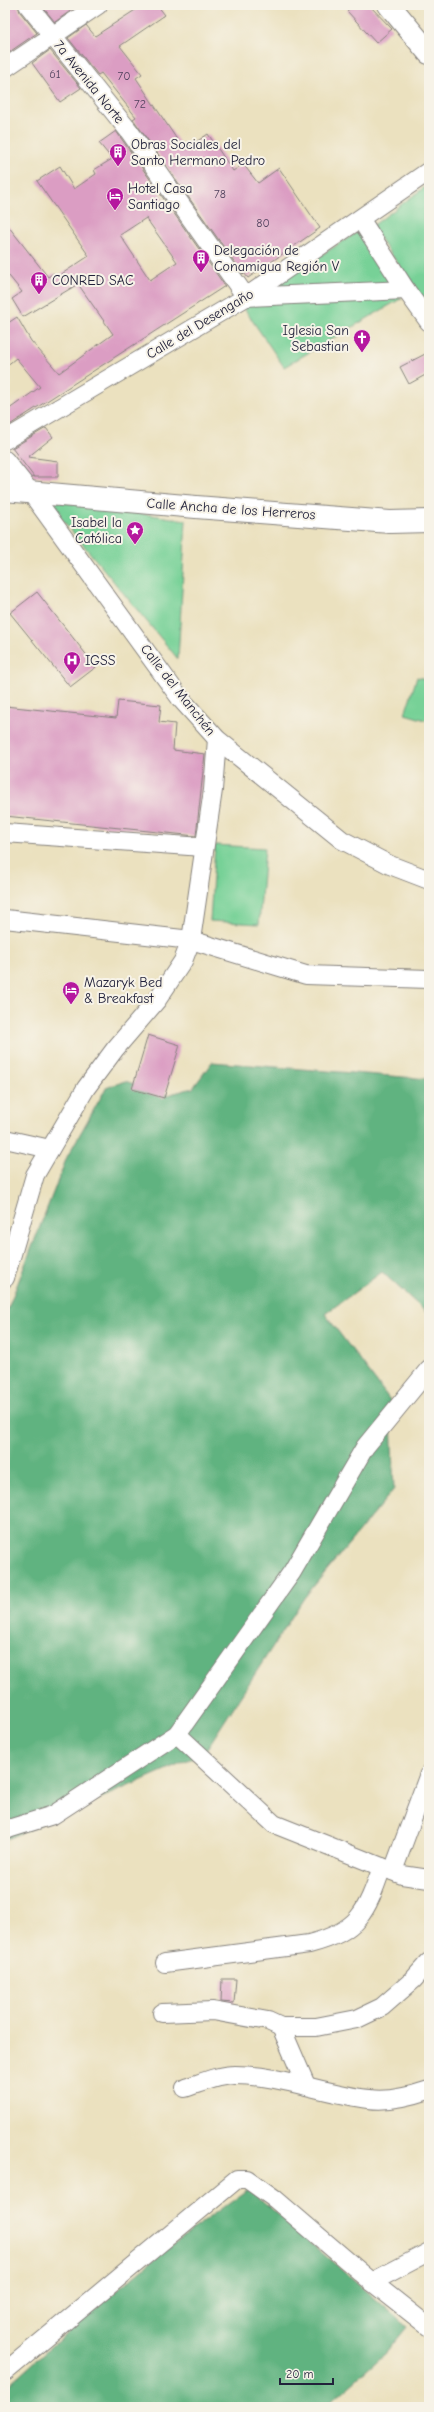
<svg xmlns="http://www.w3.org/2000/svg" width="434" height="2412" font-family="'Comic Neue',sans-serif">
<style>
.green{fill:#77d197;stroke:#4c7a69}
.forest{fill:#61b380;stroke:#426a5e}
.building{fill:#db9dc3;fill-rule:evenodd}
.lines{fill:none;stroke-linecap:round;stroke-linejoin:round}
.minor-casing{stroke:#86827d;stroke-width:20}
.major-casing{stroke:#86827d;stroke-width:24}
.minor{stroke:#fff;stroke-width:18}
.major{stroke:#fff;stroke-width:22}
.labels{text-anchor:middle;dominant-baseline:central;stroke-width:4;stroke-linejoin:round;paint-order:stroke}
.number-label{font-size:12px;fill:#50415d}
.street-label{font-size:14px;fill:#22223b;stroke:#f7f3e8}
.poi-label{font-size:14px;fill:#22223b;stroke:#f7f3e8;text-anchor:start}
</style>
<rect width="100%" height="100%" fill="#f7f3e8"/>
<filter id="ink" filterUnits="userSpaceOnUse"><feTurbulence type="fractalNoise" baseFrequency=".025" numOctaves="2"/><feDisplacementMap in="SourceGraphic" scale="8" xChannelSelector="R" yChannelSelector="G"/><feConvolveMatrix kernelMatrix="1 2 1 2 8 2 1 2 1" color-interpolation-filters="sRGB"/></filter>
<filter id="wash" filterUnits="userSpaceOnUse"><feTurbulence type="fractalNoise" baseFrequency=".012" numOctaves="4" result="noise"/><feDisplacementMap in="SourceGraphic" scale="16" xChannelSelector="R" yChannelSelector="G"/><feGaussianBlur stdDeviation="0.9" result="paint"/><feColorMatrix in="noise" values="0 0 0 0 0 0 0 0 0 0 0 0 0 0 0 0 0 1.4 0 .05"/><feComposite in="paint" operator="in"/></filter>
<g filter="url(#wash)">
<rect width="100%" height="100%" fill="#ebe1bf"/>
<g class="green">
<polygon points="429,184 429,306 371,227"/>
<polygon points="361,230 397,284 263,292"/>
<polygon points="402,298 284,367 239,301"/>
<polygon points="46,500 186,520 178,659"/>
<polygon points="417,677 429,680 429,721 405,714"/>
<polygon points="215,845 265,848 259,924 210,921"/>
</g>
<g class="forest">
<polygon points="212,1062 429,1079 429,1315 382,1272 325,1314 390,1400 394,1489 304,1598 204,1753 5,1840 5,1316 67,1157 106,1088 125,1081 167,1095 193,1088"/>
<polygon points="249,2189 407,2327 386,2353 325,2407 5,2407 5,2389 11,2383 85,2317 168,2248"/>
</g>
<g id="blocks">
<g class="building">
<polygon points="5,5 18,5 20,12 37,33 5,55"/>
<polygon points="41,5 70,5 73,9 55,22"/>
<polygon points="143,5 157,5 165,15 120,46 142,74 136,78 184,150 208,134 233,171 243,164 258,183 279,168 320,228 248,278 244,273 243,274 133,119 136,117 101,73 98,75 68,38 86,25 95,36"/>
<polygon points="354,5 369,5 392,29 376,43 347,11"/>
<polygon points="50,50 81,88 60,102 32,63"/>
<path d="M 116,131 L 225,286 L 5,428 L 5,412 L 40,387 L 16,358 L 5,367 L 5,325 L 17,317 L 31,341 L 59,373 L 113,334 L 78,284 L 23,317 L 12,299 L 22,292 L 5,271 L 5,222 L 48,277 L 54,273 L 57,277 L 89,256 L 37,181 L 60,166 L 74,189 L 96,174 L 94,170 L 112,159 L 99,143 ZM 146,218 L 177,262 L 150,280 L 120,235 Z"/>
<polygon points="429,352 429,373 409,384 400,367"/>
<polygon points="46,428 53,437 28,457 58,461 58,477 34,477 12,448"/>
<polygon points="37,592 96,667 70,687 10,613"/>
<polygon points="118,701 161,705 159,722 175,724 173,750 205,754 196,836 5,816 5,706 116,718"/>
<polygon points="148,1035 180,1045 164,1098 132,1089"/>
<polygon points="222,1979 236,1979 234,2003 221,2002"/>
</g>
</g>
</g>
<g filter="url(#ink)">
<use href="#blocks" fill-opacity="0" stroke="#86827d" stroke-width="1"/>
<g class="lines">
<g class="minor-casing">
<g id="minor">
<polyline points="28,5 129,131 246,297 406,290"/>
<polyline points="5,68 98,5"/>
<polyline points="361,220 406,290 429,322"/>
<polyline points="5,440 246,297 429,171"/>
<polyline points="5,460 32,494 180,698 217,739 342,840 390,865 429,880"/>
<polyline points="5,833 203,847"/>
<polyline points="5,919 191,940 306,975 429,979"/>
<polyline points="5,1139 50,1149"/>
<polyline points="5,1278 35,1175 86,1088 115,1049 157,1000 183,961 191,940 213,790 217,739"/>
<polyline points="177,1734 274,1824 402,1875 429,1879"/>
<polyline points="5,1830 53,1815 177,1734 292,1572 365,1447 429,1369"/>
<polyline points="393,1871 429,1774"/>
<path d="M 165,1963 L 309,1944 C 359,1931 366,1913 382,1867"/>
<polyline points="162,2013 213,2011 268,2021 281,2027 316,2027 357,2019 382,2007 413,1980 429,1962"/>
<polyline points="281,2027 306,2085"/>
<path d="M 185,2088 C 201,2083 218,2075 235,2075 C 281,2075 324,2094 369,2099 C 389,2102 411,2096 429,2090"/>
<polyline points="372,2282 429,2252"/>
<polyline points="5,2372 237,2179 247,2179 275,2199 372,2282 429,2327"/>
</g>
</g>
<g class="major-casing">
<g id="major">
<polyline points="389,5 429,53"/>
<polyline points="5,490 196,507 390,522 429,521"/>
</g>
</g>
<use href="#minor" class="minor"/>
<use href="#major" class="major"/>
</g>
</g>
<defs>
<g id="building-pin" transform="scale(0.9)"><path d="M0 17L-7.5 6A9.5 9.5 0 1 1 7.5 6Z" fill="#b5179e" stroke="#f7f3e8"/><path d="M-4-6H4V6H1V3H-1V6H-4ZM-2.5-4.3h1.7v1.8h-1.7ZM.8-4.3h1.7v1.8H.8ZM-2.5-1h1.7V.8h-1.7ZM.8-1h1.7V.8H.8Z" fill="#fff"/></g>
<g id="hotel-pin" transform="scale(0.9)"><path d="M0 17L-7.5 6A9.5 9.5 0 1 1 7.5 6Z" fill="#b5179e" stroke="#f7f3e8"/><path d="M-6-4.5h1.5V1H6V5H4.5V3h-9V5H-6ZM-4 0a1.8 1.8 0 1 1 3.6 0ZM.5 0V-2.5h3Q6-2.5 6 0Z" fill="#fff"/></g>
<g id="church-pin" transform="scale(0.9)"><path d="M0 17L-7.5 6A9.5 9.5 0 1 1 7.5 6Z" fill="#b5179e" stroke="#f7f3e8"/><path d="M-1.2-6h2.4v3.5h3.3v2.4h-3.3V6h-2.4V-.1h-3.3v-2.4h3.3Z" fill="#fff"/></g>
<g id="sight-pin" transform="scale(0.9)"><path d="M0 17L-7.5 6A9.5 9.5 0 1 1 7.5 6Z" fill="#b5179e" stroke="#f7f3e8"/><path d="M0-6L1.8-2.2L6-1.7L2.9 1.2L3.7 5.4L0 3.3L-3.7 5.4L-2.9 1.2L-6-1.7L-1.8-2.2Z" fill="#fff"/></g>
<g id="hospital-pin" transform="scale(0.9)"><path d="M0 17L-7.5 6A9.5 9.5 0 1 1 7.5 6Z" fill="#b5179e" stroke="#f7f3e8"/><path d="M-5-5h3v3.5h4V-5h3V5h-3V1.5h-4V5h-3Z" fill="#fff"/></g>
</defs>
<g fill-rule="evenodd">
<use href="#building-pin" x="118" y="152"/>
<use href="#hotel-pin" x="115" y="196"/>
<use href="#building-pin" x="201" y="258"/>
<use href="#building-pin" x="39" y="280"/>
<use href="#church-pin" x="362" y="338"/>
<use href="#sight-pin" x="135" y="530"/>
<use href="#hospital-pin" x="72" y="660"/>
<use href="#hotel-pin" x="71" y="990"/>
</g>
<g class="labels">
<g class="number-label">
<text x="55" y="74">61</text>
<text x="124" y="76">70</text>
<text x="140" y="104">72</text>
<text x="220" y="194">78</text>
<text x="263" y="223">80</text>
</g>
<g class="street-label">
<text transform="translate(89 82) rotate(51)">7a Avenida Norte</text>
<text transform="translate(200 324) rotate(-31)">Calle del Desengaño</text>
<text transform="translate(231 509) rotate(4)">Calle Ancha de los Herreros</text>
<text transform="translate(178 690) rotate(52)">Calle del Manchén</text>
</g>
<g class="poi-label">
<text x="131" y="144">Obras Sociales del<tspan x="131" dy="16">Santo Hermano Pedro</tspan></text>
<text x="128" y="188">Hotel Casa<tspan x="128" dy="16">Santiago</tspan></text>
<text x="214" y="250">Delegación de<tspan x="214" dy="16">Conamigua Región V</tspan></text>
<text x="52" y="280">CONRED SAC</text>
<text x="349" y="330" text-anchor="end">Iglesia San<tspan x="349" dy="16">Sebastian</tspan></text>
<text x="122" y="522" text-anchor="end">Isabel la<tspan x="122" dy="16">Católica</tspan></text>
<text x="85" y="660">IGSS</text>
<text x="84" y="982">Mazaryk Bed<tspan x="84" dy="16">&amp; Breakfast</tspan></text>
</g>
</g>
<rect width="434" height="2412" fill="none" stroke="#f7f3e8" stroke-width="20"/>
<path d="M280 2378v6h53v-6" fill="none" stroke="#22223b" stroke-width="2"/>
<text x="286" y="2378" font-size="12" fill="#22223b" stroke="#f7f3e8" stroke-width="3" paint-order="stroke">20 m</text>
</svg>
